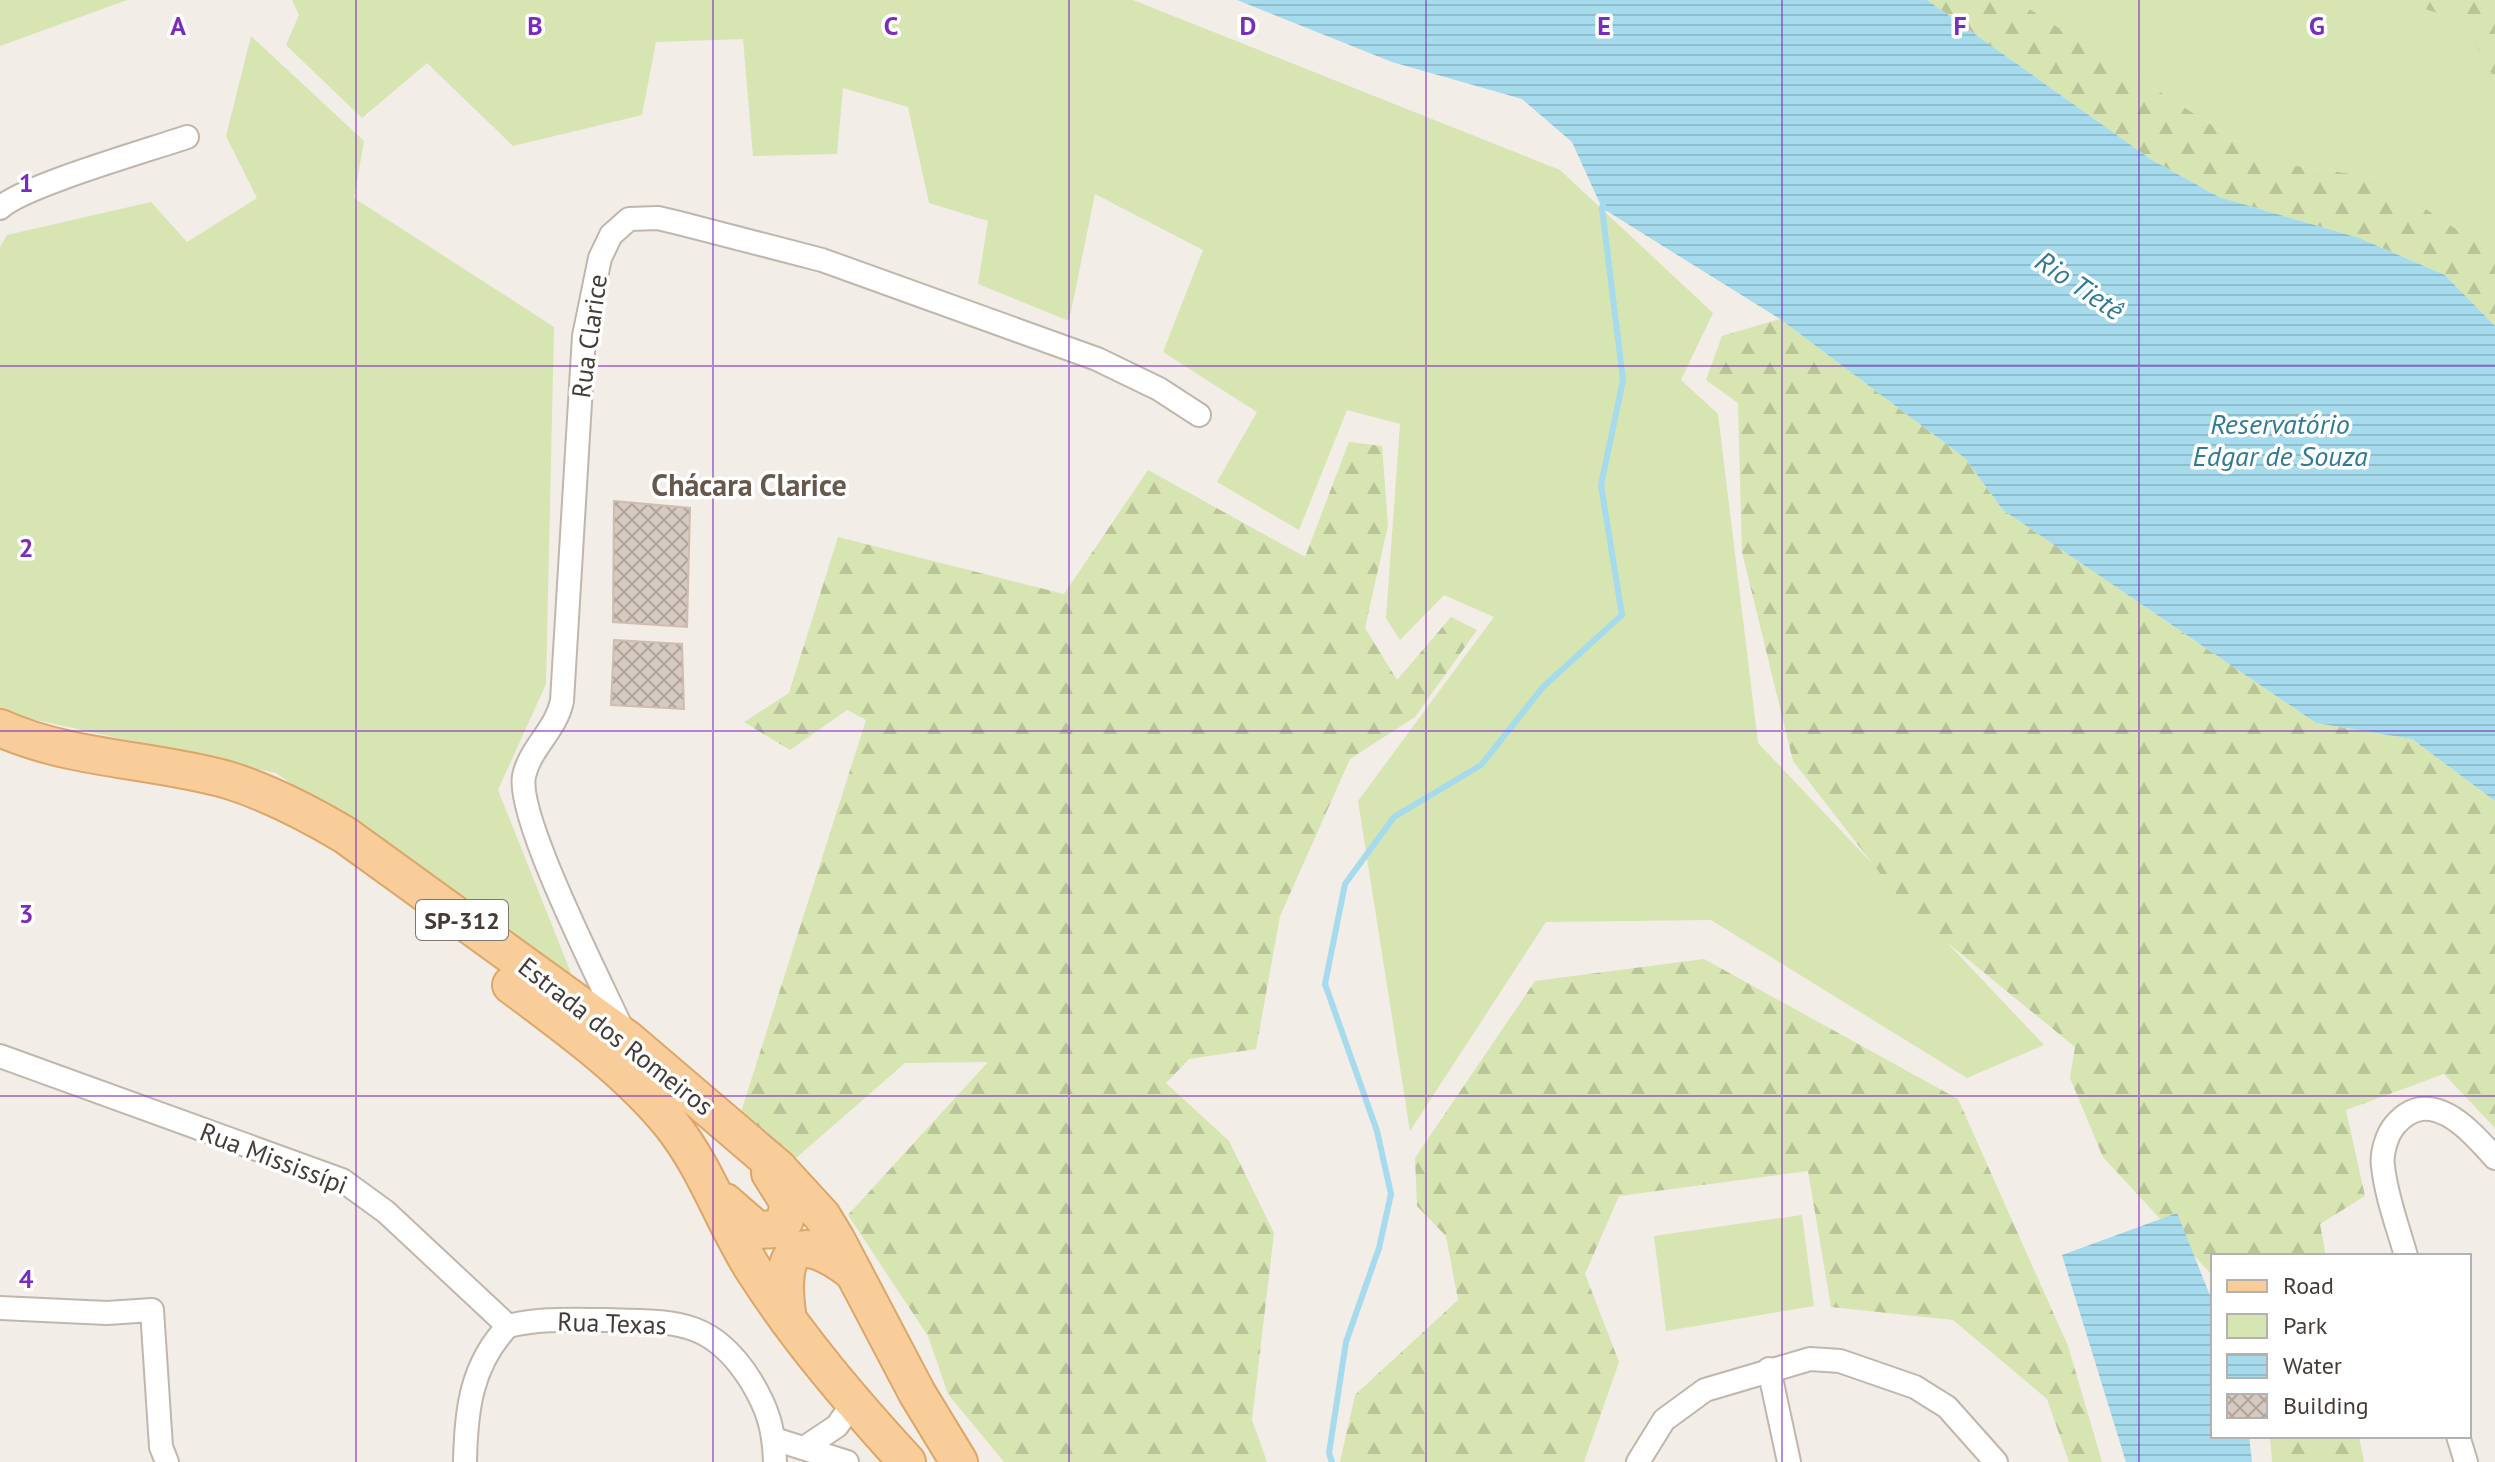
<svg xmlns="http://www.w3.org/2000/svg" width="2495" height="1462" font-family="'PT Sans',sans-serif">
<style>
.green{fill:#d6e5b1}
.forest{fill:url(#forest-firs)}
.water{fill:url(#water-rules)}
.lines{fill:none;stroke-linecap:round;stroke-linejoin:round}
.stream{stroke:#a5dbec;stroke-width:6}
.building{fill:url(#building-cross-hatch);stroke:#cebdb0;stroke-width:2}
.minor-casing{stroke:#c0b6ac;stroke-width:26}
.primary-casing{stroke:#dda669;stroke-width:40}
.minor{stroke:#fff;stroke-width:22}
.primary{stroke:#f9cd99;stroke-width:36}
.grid{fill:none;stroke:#7b2cbf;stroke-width:2;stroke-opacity:0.55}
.labels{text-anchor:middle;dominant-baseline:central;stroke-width:7;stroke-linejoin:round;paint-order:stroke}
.shield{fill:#fff;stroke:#7d7672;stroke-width:2}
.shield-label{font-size:24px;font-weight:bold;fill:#453c36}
.street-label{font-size:26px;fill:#453c36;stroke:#fff}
.water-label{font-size:28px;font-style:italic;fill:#307a94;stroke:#fff}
.quarter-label{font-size:30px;font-weight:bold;fill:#67584e;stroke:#fff}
.grid-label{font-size:26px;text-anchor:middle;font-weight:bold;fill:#7b2cbf;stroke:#fff;stroke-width:7;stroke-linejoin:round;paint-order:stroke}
</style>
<defs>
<pattern id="forest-firs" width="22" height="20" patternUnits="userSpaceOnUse" patternTransform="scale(2)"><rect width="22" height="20" fill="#d6e5b1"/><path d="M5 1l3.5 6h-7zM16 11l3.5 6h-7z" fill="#b9c599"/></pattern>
<pattern id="water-rules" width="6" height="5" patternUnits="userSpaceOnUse" patternTransform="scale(2)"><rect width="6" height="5" fill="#a5dbec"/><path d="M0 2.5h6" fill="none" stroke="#8fbdcb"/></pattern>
<pattern id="building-cross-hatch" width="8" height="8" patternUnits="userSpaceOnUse" patternTransform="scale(2)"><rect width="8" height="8" fill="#d6c9bf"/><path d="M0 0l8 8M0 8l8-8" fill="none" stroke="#afa49c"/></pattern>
</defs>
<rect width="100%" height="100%" fill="#f2ede6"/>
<g class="green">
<polygon points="0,0 127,0 0,46"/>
<polygon points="292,0 1133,0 1560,170 1713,313 1681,380 1718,414 1758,743 2044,1045 1967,1078 1711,920 1546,922 1410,1131 1358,801 1494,617 1444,595 1400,640 1386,618 1400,424 1347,410 1299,530 1217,482 1257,412 1163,352 1203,250 1095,194 1069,321 978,284 988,221 929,203 908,107 843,88 837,154 753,156 743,39 656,42 642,115 513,146 427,63 362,118 286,45 299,15"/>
<polygon points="2015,0 2399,0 2463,21 2495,80 2495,245 2467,236 2378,178 2270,162"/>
<polygon points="251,36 364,141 354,198 554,327 546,684 498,790 573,978 276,773 0,712 0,247 7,235 151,202 187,242 257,198 226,136"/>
<polygon points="1802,1215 1814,1306 1666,1331 1654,1236"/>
</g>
<g class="forest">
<polygon points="1927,0 2015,0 2270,162 2378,178 2467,236 2495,245 2495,326 2445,275 2359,238 2219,197 2152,160"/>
<polygon points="2399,0 2495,0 2495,80 2463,22"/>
<polygon points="1780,319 1965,458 2003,510 2316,723 2412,739 2495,801 2495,1128 2444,1074 2346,1110 2365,1196 2320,1224 2326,1256 2213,1256 2213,1276 2103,1157 2070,1078 2075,1047 1910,912 1793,761 1742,552 1738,403 1706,380 1722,336"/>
<polygon points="1349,442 1382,446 1388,525 1365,628 1397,680 1451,617 1477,630 1415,717 1350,759 1280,916 1256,1049 1189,1059 1166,1083 1229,1141 1274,1233 1252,1420 1267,1462 1004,1462 948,1394 928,1336 848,1215 988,1062 905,1063 796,1158 741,1112 866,720 847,710 790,750 744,722 789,693 838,537 1064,594 1148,470 1305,557"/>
<polygon points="1704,959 1958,1099 2068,1346 2102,1462 2069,1462 2047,1399 1953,1320 1831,1307 1808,1171 1619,1196 1585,1274 1619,1362 1584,1462 1340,1462 1355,1395 1458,1300 1446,1236 1417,1206 1415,1158 1535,981"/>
<polygon points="2270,1436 2359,1436 2364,1462 2272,1462"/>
</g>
<g class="water">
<polygon points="1237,0 1927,0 2152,160 2219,197 2359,238 2445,275 2495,326 2495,801 2412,739 2316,723 2003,510 1965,458 1780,319 1602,208 1572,142 1522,99 1392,62"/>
<polygon points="2177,1213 2213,1303 2213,1436 2249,1436 2252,1462 2126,1462 2062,1255"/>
</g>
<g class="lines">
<polyline class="stream" points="1332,1462 1329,1453 1346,1342 1379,1248 1391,1194 1377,1131 1325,984 1345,884 1394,817 1481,765 1543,687 1622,615 1601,485 1623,380 1602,208 1604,202"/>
</g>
<g class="building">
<polygon points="614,501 690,508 687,627 613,622"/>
<polygon points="614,640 682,644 684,709 611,705"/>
</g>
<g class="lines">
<g class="minor-casing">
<g id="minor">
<path d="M 0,208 C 23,186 149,150 187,137"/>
<path d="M 623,1031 C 602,984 516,818 524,776 C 530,748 556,730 562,701 L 584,336 L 600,258 L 611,235 L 629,219 L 658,218 L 679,223 L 822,260 L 1097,359 L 1159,389 L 1199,415"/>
<polyline points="0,1056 342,1180 386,1212 508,1326"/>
<path d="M 2406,1256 C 2398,1227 2386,1196 2383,1166 C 2381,1154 2387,1134 2395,1125 C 2430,1084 2470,1130 2495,1158"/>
<polyline points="0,1308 107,1313 152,1310 161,1447 167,1462"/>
<path d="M 508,1326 C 540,1318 574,1320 607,1320 C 674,1322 712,1318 751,1381 C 768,1409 774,1429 775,1462"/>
<polyline points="1769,1369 1789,1462"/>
<polyline points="2458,1436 2466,1462"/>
<polyline points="774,1439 847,1462"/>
<polyline points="807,1446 837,1426 853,1403"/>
<path d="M 465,1462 C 466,1410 471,1365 508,1326"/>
<polyline points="1638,1462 1664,1420 1705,1390 1810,1359 1840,1361 1915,1387 1947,1407 1996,1462"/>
</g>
</g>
<g class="primary-casing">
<g id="primary">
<path d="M 0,728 C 71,760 154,759 228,780 C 270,793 308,813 345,835 L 627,1039 L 778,1168 L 822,1216 L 836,1239 L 917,1393 L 959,1462"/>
<path d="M 511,985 C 567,1027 627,1070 671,1124 C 707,1169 724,1224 755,1272 C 799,1340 852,1402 907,1462"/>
<polyline points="725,1202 757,1230 776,1229 785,1220 789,1203 770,1173"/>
<path d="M 788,1320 C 778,1255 792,1225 853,1272"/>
</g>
</g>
<use href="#minor" class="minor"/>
<use href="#primary" class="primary"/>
</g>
<path class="grid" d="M 356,0 L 356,1462M 713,0 L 713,1462M 1069,0 L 1069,1462M 1426,0 L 1426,1462M 1782,0 L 1782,1462M 2139,0 L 2139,1462M 0,366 L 2495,366M 0,731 L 2495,731M 0,1096 L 2495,1096"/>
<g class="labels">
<rect class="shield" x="416" y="900" width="92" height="40" rx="6"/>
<g class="shield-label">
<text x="462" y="920">SP-312</text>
</g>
<g class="street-label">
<text transform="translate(589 336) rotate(-82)">Rua Clarice</text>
<text transform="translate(616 1036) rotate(38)">Estrada dos Romeiros</text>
<text transform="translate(274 1158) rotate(21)">Rua Mississípi</text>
<text transform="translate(612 1323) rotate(2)">Rua Texas</text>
</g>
<g class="water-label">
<text transform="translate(2080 285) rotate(34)">Rio Tietê</text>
<text x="2280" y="423">Reservatório<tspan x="2280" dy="32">Edgar de Souza</tspan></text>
</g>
<g class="quarter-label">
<text x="749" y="484">Chácara Clarice</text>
</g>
</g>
<g class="grid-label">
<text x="178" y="35">A</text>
<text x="535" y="35">B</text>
<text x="891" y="35">C</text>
<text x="1248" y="35">D</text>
<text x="1604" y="35">E</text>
<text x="1960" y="35">F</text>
<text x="2317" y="35">G</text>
<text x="26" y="192">1</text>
<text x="26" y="557">2</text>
<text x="26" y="923">3</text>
<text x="26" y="1288">4</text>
</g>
<rect x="2211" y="1254" width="260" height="184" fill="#ffffff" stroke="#b5b1af" stroke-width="2"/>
<rect x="2227" y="1280" width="40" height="12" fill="#f9cd99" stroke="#b5b1af" stroke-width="2"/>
<text x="2283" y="1294" font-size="24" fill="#453c36">Road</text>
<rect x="2227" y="1314" width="40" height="24" fill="#d6e5b1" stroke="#b5b1af" stroke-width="2"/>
<text x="2283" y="1334" font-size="24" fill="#453c36">Park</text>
<rect x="2227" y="1354" width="40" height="24" fill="url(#water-rules)" stroke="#b5b1af" stroke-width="2"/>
<text x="2283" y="1374" font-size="24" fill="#453c36">Water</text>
<rect x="2227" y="1394" width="40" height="24" fill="url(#building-cross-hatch)" stroke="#b5b1af" stroke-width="2"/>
<text x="2283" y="1414" font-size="24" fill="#453c36">Building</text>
</svg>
